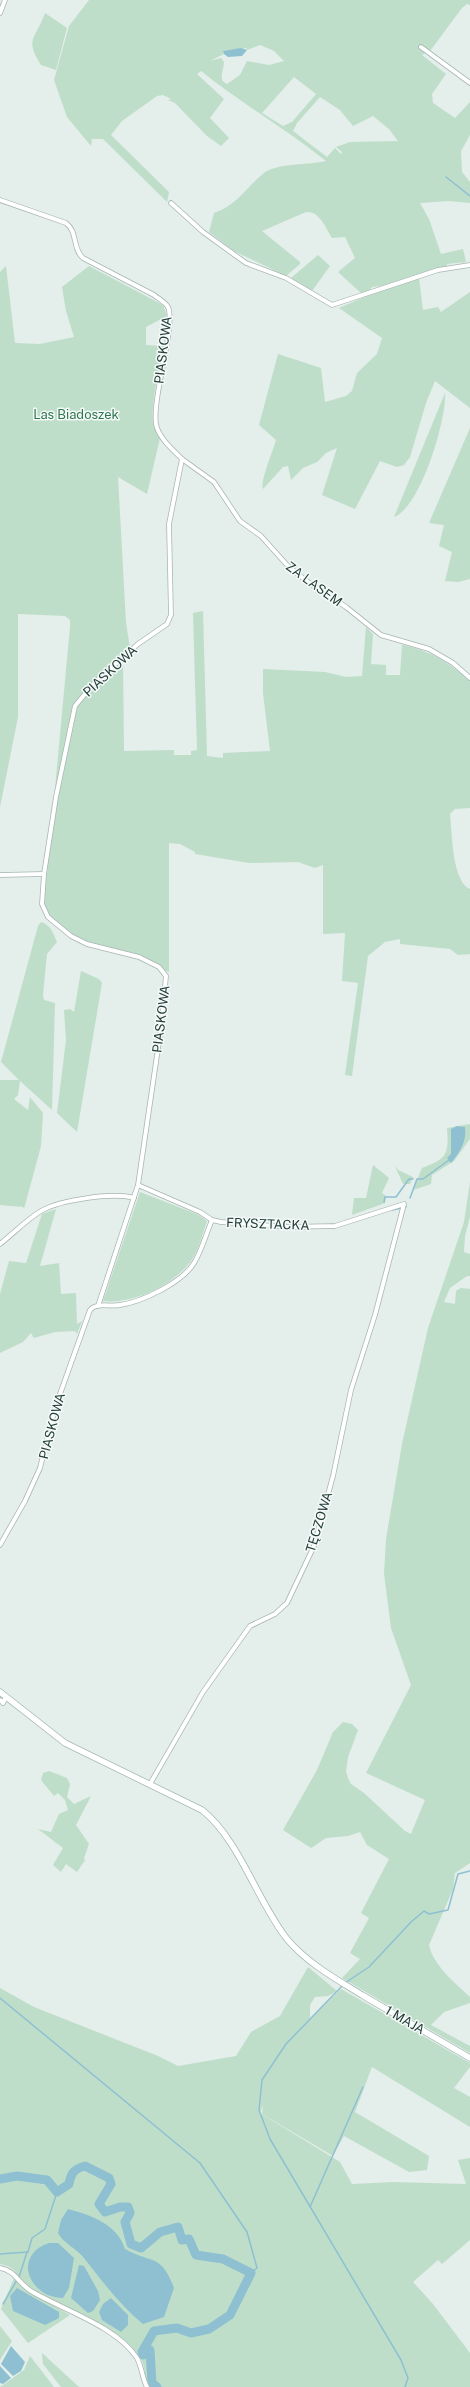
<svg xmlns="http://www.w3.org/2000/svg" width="470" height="2387" font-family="'Public Sans',sans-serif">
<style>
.green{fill:#bedeca;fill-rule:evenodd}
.water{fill:#8ec0d1}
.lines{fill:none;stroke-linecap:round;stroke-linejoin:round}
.stream{stroke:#8ec0d1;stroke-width:1.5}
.river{stroke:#8ec0d1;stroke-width:9}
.street-casing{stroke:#a7b6b2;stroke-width:5.5}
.secondary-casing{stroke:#a3b9b3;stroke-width:7}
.street{stroke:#fff;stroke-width:4}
.secondary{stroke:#fff;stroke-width:5.5}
.labels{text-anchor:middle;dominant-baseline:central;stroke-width:3;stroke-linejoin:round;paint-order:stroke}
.street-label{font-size:13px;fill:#243f3b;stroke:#f5faf8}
.park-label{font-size:13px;fill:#2e7651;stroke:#f5faf8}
</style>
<rect width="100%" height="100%" fill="#e4eeea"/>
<g class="green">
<path d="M 89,0 L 470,0 L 470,5 L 467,4 L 462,8 L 430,51 L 422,55 L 446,74 L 432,94 L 433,103 L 455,118 L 470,102 L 470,135 L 461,151 L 462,172 L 470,182 L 470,203 L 449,201 L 420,203 L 429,219 L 441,254 L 463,249 L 466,262 L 447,264 L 447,267 L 382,286 L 372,287 L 369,291 L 362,294 L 338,272 L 355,258 L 345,237 L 332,238 C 325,227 320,211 306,212 L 262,231 L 300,262 L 300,264 L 286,276 L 234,251 L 209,232 L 214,213 C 239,204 245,188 264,173 C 277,163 310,165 326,161 C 286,129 241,103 201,71 L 197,74 L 224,99 L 210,118 L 229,138 L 221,146 L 207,136 L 175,103 L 168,100 L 171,99 L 163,95 L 157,96 L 122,121 L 111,135 L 169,192 L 167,202 L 103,139 L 92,139 L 91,146 L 67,117 L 54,80 L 69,26 ZM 260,45 L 274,51 L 284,61 L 269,65 L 247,61 L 240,75 L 227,84 C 217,80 224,70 224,62 L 221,58 L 210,61 L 224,54 L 223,51 L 246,48 L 247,50 ZM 294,77 L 316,94 L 292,122 L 283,126 L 262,113 ZM 320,97 L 340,110 L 353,126 L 373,116 L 389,129 L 398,141 L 350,142 L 336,147 L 342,152 L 341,154 L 335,148 L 327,157 L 293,131 L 297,123 Z"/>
<path d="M 45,13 L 67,28 L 56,70 L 41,65 C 24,38 36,39 45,13 Z"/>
<polygon points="318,255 330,266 312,291 291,278"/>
<path d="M 6,266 L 15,343 L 40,344 L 74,337 L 66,311 L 62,287 L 89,266 L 163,305 L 167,316 L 146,327 L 146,345 L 164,346 C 160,364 149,410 154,427 C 155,431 158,435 160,438 L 147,494 L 118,477 L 126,623 L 130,648 L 117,660 L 123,663 L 124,751 L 174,750 L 174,755 L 191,755 L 191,751 L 197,750 L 193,613 L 203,611 L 207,756 L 223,758 L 223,753 L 270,751 L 263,693 L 263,669 L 325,672 L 346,677 L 362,676 L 366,627 L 373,634 L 371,664 L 386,665 L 386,675 L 400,675 L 402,645 C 430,650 448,663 470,680 L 470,808 L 455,809 L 450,814 C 452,832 452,882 470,889 L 470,954 L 458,955 L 450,949 L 400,944 L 400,939 L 385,942 L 368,956 L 352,1076 L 345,1075 L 358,983 L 342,981 L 345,933 L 323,934 L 323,865 L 315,868 L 298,862 L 249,863 L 195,854 L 195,852 L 180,844 L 169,843 L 169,972 L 115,950 L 87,944 L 60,928 L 45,913 L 43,895 L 47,875 L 70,627 L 70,620 L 65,616 L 18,614 L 18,717 L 0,807 L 0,272 Z"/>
<path d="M 419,278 L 423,310 L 438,307 L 441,312 L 470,292 L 470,408 L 435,381 L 426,403 L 410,457 L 404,465 L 397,467 L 380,461 L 355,509 L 322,495 L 337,448 L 326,453 L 317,462 L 303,468 L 291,480 L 288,466 L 283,467 L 263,489 C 260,481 273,451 276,440 L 259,425 L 278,354 L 321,368 L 325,402 L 346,396 L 352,391 L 357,373 L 377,354 L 382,338 L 339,308 L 383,289 Z"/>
<path d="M 445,393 C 447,419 420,508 394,517 Z"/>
<polygon points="470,428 470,579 458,582 445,581 452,552 439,546 444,525 429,523"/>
<path d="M 41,922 C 51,925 53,933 57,942 L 47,954 L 43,995 L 44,1000 L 55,1003 L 52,1110 L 20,1081 L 18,1095 L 14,1099 L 28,1110 L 30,1097 L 43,1113 L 41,1146 L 24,1209 L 23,1207 L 0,1205 L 0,1080 L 19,1080 L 1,1062 L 38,926 Z"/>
<polygon points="81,971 99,979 102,983 77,1132 57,1113 66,1040 64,1010 70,1009 74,1012"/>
<path d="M 470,1124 L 470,1139 L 454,1161 L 432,1175 L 431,1184 L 413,1190 L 422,1168 C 447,1159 449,1154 447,1128 Z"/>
<polygon points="373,1165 389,1178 382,1193 386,1196 385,1203 352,1215 354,1198 366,1198"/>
<polygon points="395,1166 398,1170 413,1177 410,1184 403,1184"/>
<path d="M 470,1182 L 470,1217 L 465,1236 L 464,1252 L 470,1254 L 470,1276 L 467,1276 L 450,1288 L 444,1302 L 455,1304 L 456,1291 L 461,1288 L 470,1289 L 470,1863 L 455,1873 L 453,1889 L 429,1945 C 433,1965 455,1983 470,1997 L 470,2003 L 444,2012 L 431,2025 L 470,2046 L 470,2053 L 342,1978 L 360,1959 L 350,1953 L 369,1918 L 361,1913 L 389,1859 L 367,1845 L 360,1832 L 348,1836 L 326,1838 L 311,1848 L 283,1830 L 317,1770 L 333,1732 L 343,1722 L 352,1724 L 358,1730 L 348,1757 L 346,1771 L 348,1778 L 351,1784 L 364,1793 L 405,1831 L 411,1834 L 425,1800 L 366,1773 L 411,1685 L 391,1628 L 384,1574 L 386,1539 L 402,1444 L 428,1328 L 464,1222 Z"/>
<path d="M 140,1192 L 199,1215 L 207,1221 C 203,1232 200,1246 194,1256 C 179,1283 133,1305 103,1301 Z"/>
<polygon points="56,1209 40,1266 59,1263 61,1294 76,1293 77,1324 82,1321 77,1334 75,1331 55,1332 34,1338 31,1333 23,1342 0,1353 0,1294 9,1261 26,1263 42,1214"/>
<polygon points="49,1771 67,1778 70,1784 67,1797 74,1804 91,1796 76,1825 89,1844 84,1858 85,1860 77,1872 66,1864 61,1872 53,1865 63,1848 38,1829 51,1832 59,1814 68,1810 65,1800 58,1793 54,1796 41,1780 43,1773"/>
<path d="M 308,1967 L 337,1991 L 328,1996 L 315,1997 L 310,2005 L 310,2018 L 300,2029 L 341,1989 L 470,2063 L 470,2067 L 454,2088 L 470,2097 L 470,2127 L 372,2067 L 355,2112 L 429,2156 L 427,2170 L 409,2172 L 344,2136 L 333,2156 L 262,2114 L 263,2105 L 260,2113 L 340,2162 L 352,2184 L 393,2182 L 466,2184 L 458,2160 L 470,2158 L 470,2240 L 442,2264 L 438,2260 L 413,2282 L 433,2304 L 470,2353 L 470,2387 L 147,2387 C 145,2378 145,2364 140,2357 C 114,2322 64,2310 28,2286 C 14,2277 20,2268 0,2264 L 0,1988 L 34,2007 L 158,2056 L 178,2066 L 236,2056 L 251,2032 L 280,2016 Z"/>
<polygon points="14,2278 25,2289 70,2315 28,2343 1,2309"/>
<polygon points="0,2326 12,2341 0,2360"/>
<polygon points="42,2353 79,2387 61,2387 43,2364"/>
<polygon points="30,2356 54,2387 0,2387 24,2370"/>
</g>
<g class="water">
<polygon points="241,48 247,50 242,56 228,57 224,54 223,51"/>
<path d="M 457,1126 L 465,1127 C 467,1141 460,1152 451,1163 L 447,1158 L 451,1154 L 451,1129 Z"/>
<path d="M 68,2209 C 91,2215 117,2224 125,2249 C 152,2264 161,2253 174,2288 L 164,2317 L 143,2324 C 119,2304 103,2282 84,2258 C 76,2248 64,2244 58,2233 L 61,2220 Z"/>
<path d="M 49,2243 L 58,2243 L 74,2258 L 69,2288 L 63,2298 C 30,2298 11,2256 49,2243 Z"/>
<polygon points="79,2265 84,2266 98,2291 100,2300 93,2311 88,2313 71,2298"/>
<polygon points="17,2288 59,2312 59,2318 45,2325 13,2311 10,2296"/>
<polygon points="111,2298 128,2315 128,2325 121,2332 102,2320 99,2312 103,2304"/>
<polygon points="11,2346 25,2362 21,2371 13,2376 1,2364"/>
<polygon points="0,2366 11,2378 3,2384 0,2383"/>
</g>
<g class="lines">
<g class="stream">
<polyline points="446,177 470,196"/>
<polyline points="410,1198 417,1179 423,1179 449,1160"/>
<polyline points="384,1202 385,1197 396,1197 409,1179 413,1179"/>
<polyline points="406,1207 406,1206"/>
<polyline points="392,1210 402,1208"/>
<polyline points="0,1998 200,2163 247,2232 257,2268 251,2273"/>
<polyline points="310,2207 363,2087"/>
<polyline points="0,2254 28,2252 32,2238 45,2229 57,2192"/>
<polyline points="19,2277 27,2252"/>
<polyline points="3,2304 17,2280"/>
<polyline points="405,2387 408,2378 401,2360 270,2139 259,2110 262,2080 286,2044 345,1983 369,1967 411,1922 424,1911 429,1914 448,1910 458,1874 470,1871"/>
</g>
<path class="river" d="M 0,2179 L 17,2176 L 47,2180 L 57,2192 L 69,2184 C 71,2173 74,2169 85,2166 L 109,2178 L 111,2184 L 99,2204 L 105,2212 L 120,2207 L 128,2207 L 130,2213 L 125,2222 L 131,2244 L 141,2248 L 160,2232 L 178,2227 L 182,2240 L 189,2239 L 196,2255 L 223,2259 L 251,2273 L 230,2315 L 209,2329 L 191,2333 L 177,2328 L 154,2331 L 142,2352 L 143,2355 L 150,2350 L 152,2383 L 157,2387"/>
<g class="street-casing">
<g id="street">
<polyline points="0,13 5,0"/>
<polyline points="421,47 470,83"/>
<path d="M 0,200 L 66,223 C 78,232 72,248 83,258 L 154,295 C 159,299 165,302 168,307 C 176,326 152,397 156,424 C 158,437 173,450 182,459 L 169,524 L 171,615 L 167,624 L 138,644 L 95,682 L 75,706 L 56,797 L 44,874 L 42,904 L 48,917 L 71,936 L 87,944 L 139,957 L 159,967 L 166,976 L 161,1028 L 138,1185 L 98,1306"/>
<polyline points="171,203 203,232 246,263 286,278 332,305 438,270 470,265"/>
<polyline points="182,459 214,482 240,521 261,536 287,565 305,580 346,607 381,635 429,649 453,663 470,678"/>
<polyline points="0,875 44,874"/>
<polyline points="138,1185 200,1212 212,1220 221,1222 288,1227 335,1226 404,1204 375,1315 351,1390 333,1476 314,1546 287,1603 275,1614 250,1626 203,1692 150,1784"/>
<path d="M 0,1244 C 14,1233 26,1220 41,1211 C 60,1200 113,1192 134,1198"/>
<path d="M 0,1545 L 25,1501 L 40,1468 L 55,1408 L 90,1310 C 97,1302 110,1307 120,1305 C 141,1302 182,1283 194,1263 C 202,1250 206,1234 212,1220"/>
<polyline points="0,1700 3,1703 6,1697"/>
<path d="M 0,2268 C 15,2270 19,2284 31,2291 C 63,2310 116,2326 137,2358 C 142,2367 142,2378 147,2387"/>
</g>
</g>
<g class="secondary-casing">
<path id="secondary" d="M 0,1692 L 65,1743 L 202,1810 C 239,1839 257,1901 287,1939 C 307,1963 336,1979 362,1995 C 398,2016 434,2037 470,2058"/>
</g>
<use href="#street" class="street"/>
<use href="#secondary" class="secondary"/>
</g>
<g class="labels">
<g class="street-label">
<text transform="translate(163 350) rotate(-83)">PIASKOWA</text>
<text transform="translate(314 584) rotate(36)">ZA LASEM</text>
<text transform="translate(110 671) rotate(-43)">PIASKOWA</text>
<text transform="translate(161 1019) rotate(-83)">PIASKOWA</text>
<text transform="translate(268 1224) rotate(2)">FRYSZTACKA</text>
<text transform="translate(52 1426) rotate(-75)">PIASKOWA</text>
<text transform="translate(319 1522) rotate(-73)">TĘCZOWA</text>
<text transform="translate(405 2020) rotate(30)">1 MAJA</text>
</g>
<g class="park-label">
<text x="76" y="414">Las Biadoszek</text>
</g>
</g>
</svg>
